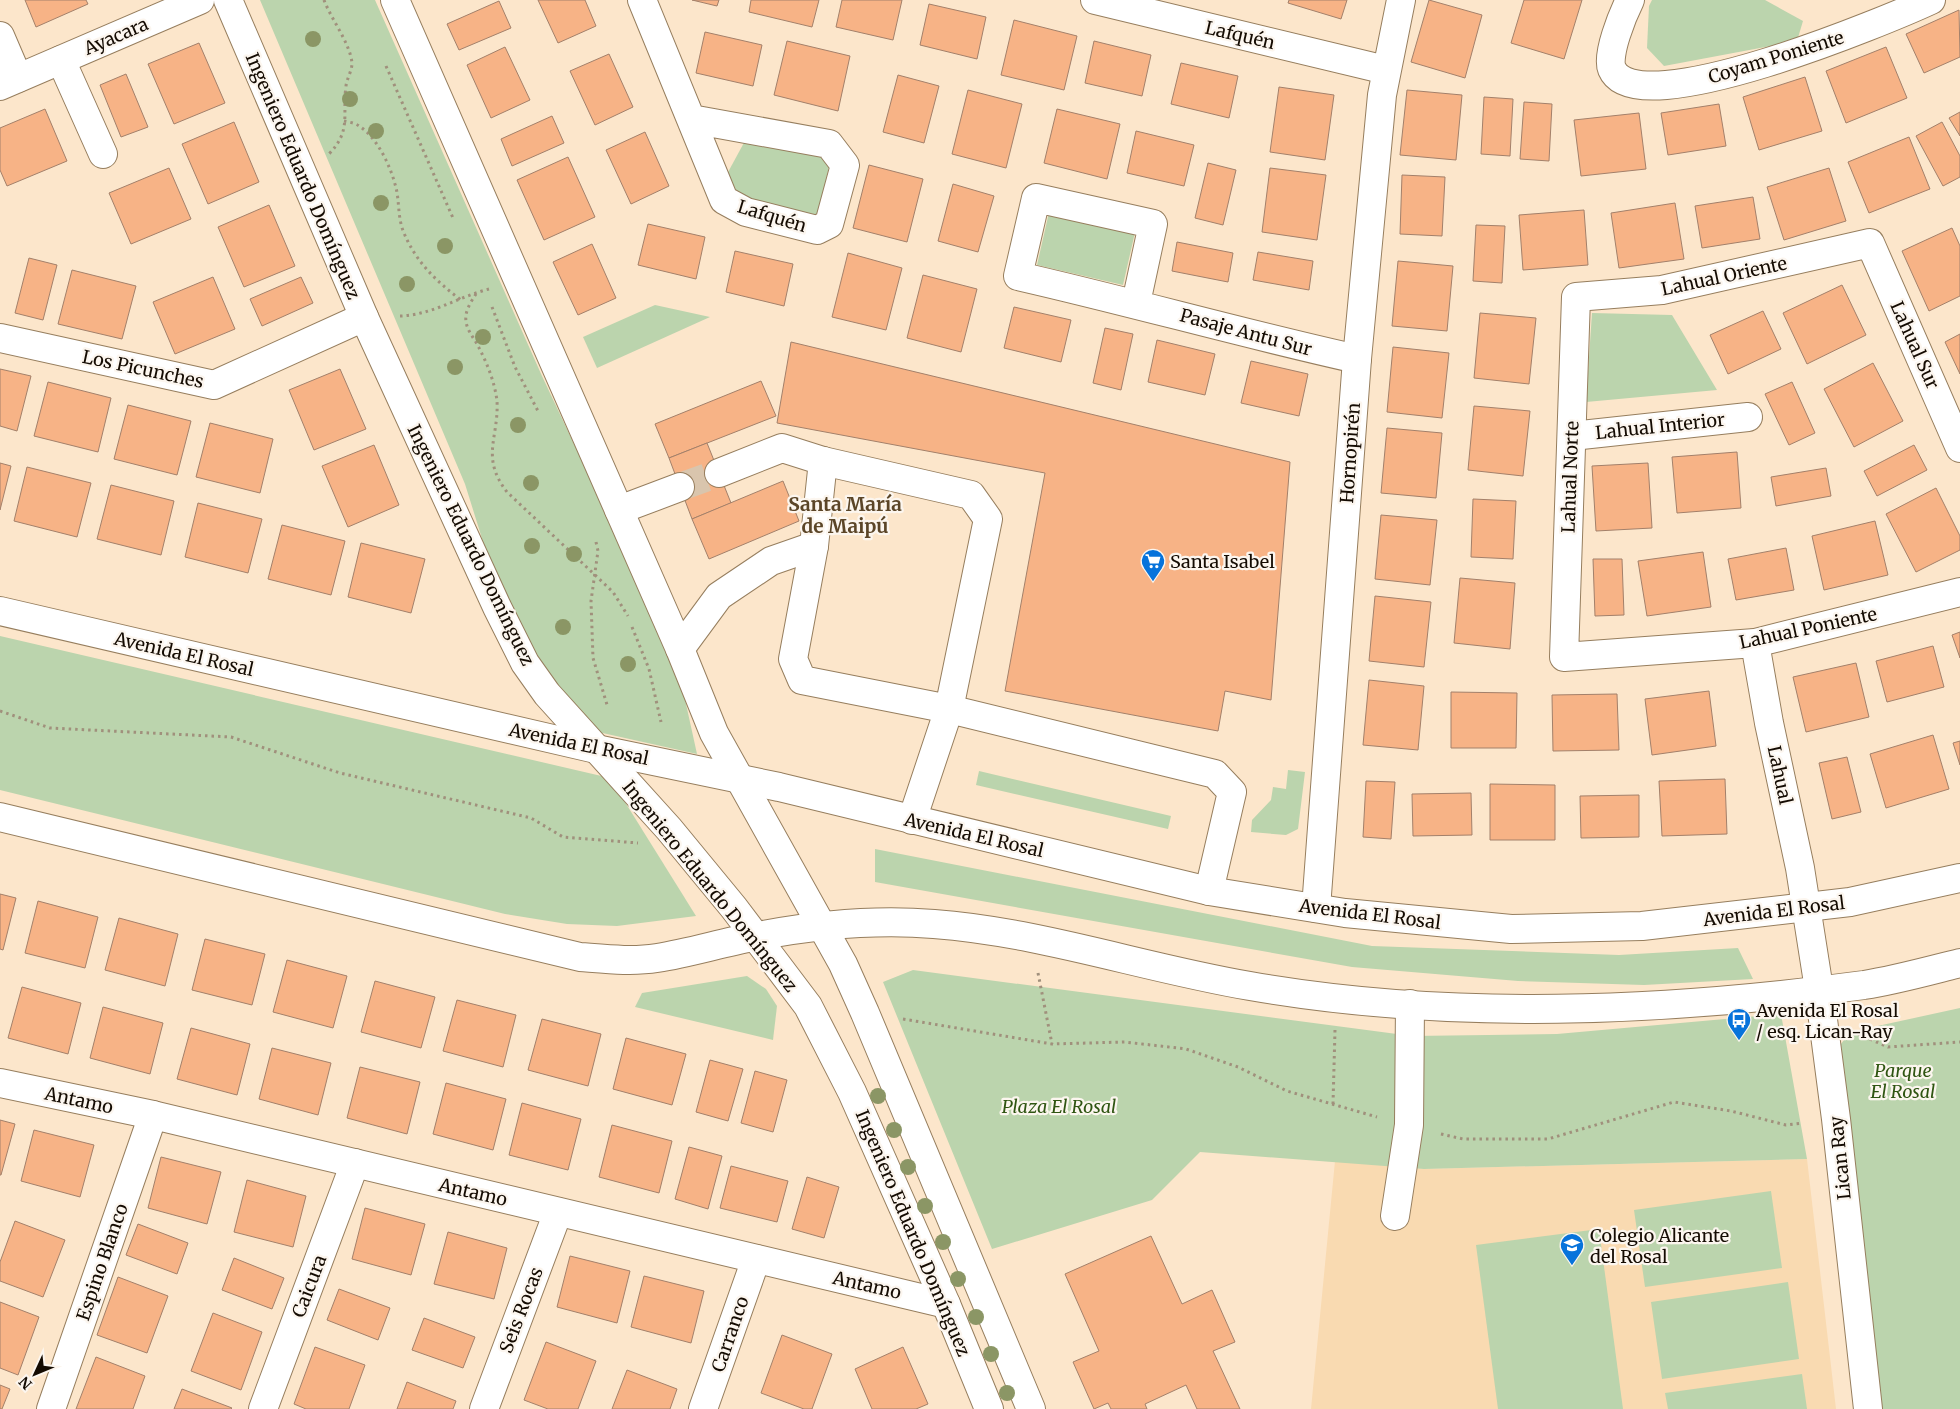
<svg xmlns="http://www.w3.org/2000/svg" width="1960" height="1409" font-family="Merriweather,serif">
<style>
.built{fill:#f9dab1}
.green{fill:#bbd4ad}
.building{fill:#f7b386;stroke:#a3806a}
.lines{fill:none;stroke-linecap:round;stroke-linejoin:round}
.minor-tunnel{stroke:#d9c5ad;stroke-width:28;stroke-dasharray:28 14;stroke-linecap:butt}
.minor-casing{stroke:#967e5e;stroke-width:30}
.path{stroke:#a0907c;stroke-width:3;stroke-dasharray:2.5 4;stroke-linecap:butt}
.minor{stroke:#fff;stroke-width:28}
.tree{fill:#8b9665}
.labels{text-anchor:middle;dominant-baseline:central;stroke-width:4.5;stroke-linejoin:round;paint-order:stroke}
.street-label{font-size:18px;fill:#140b02;stroke:#fcf6ef}
.poi-label{font-size:18px;fill:#140b02;stroke:#fcf6ef;text-anchor:start}
.park-label{font-size:18px;font-style:italic;fill:#2f5512;stroke:#fcf6ef}
.neighbourhood-label{font-size:19px;font-weight:bold;fill:#5b4527;stroke:#fcf6ef}
</style>
<rect width="100%" height="100%" fill="#fce6cb"/>
<polygon class="built" points="1807,1159 1836,1409 1311,1409 1335,1161 1425,1169"/>
<g class="green">
<polygon points="260,0 375,0 542,376 677,663 697,754 580,728 504,609 465,484"/>
<polygon points="1652,0 1765,0 1803,21 1797,41 1664,66 1647,48 1649,6"/>
<polygon points="746,139 831,158 818,215 733,196 727,174"/>
<polygon points="1050,208 1136,228 1123,285 1037,265"/>
<polygon points="655,305 710,317 597,368 583,337"/>
<polygon points="1592,313 1672,315 1717,390 1586,402"/>
<polygon points="0,636 610,778 696,916 617,926 567,924 505,914 0,790"/>
<polygon points="1288,770 1305,772 1298,829 1286,835 1251,832 1252,820 1271,800 1273,787 1286,789"/>
<polygon points="979,771 1171,816 1168,829 976,785"/>
<polygon points="875,849 1372,946 1619,955 1738,948 1753,979 1644,985 1518,981 1352,967 875,882"/>
<polygon points="913,970 1412,1036 1557,1034 1781,1014 1807,1159 1424,1169 1200,1152 1152,1200 992,1249 883,982"/>
<polygon points="747,976 766,989 777,1006 773,1040 635,1007 642,993"/>
<polygon points="1960,1008 1960,1409 1879,1409 1841,1044 1850,1032"/>
<polygon points="1771,1191 1782,1268 1645,1287 1634,1210"/>
<polygon points="1599,1229 1623,1409 1498,1409 1476,1245"/>
<polygon points="1788,1282 1799,1359 1662,1379 1651,1302"/>
<polygon points="1802,1374 1807,1409 1668,1409 1665,1393"/>
</g>
<g class="building">
<polygon points="25,0 86,0 88,4 36,27"/>
<polygon points="538,0 585,0 596,26 558,43"/>
<polygon points="692,0 719,0 717,6"/>
<polygon points="751,0 819,0 812,27 749,12"/>
<polygon points="842,0 902,0 893,40 836,27"/>
<polygon points="1289,0 1347,0 1341,19 1288,3"/>
<polygon points="1429,0 1482,15 1465,78 1411,62"/>
<polygon points="1524,0 1582,0 1564,59 1511,43"/>
<polygon points="499,1 511,28 459,50 447,24"/>
<polygon points="929,4 986,17 977,59 920,45"/>
<polygon points="1959,10 1960,57 1924,73 1906,34"/>
<polygon points="1014,20 1077,36 1064,90 1001,75"/>
<polygon points="705,32 762,45 753,86 696,73"/>
<polygon points="787,41 850,56 838,111 774,95"/>
<polygon points="1094,41 1151,55 1142,96 1085,83"/>
<polygon points="199,43 225,103 174,124 148,64"/>
<polygon points="505,47 530,100 491,118 467,65"/>
<polygon points="1886,47 1907,98 1846,123 1826,71"/>
<polygon points="609,54 633,107 595,125 570,71"/>
<polygon points="1181,63 1238,76 1229,118 1171,104"/>
<polygon points="126,74 148,127 121,137 100,85"/>
<polygon points="898,75 939,86 924,143 883,132"/>
<polygon points="1805,77 1822,131 1759,150 1743,97"/>
<polygon points="1279,87 1334,95 1325,160 1270,152"/>
<polygon points="968,90 1022,104 1006,168 952,154"/>
<polygon points="1407,90 1462,95 1456,160 1400,155"/>
<polygon points="1484,97 1513,99 1510,156 1481,154"/>
<polygon points="1524,102 1552,104 1549,161 1520,159"/>
<polygon points="1719,104 1726,146 1668,155 1661,113"/>
<polygon points="45,109 67,161 7,186 0,170 0,128"/>
<polygon points="1057,109 1120,124 1107,179 1044,163"/>
<polygon points="1960,112 1960,136 1949,118"/>
<polygon points="1639,113 1646,169 1581,176 1574,120"/>
<polygon points="552,116 564,143 512,166 501,139"/>
<polygon points="234,122 259,182 208,204 182,144"/>
<polygon points="1942,122 1960,156 1960,177 1943,186 1916,136"/>
<polygon points="1136,131 1194,145 1184,186 1127,173"/>
<polygon points="645,132 669,186 631,204 606,150"/>
<polygon points="1909,137 1930,189 1869,213 1848,162"/>
<polygon points="568,157 595,217 544,240 517,180"/>
<polygon points="1208,163 1236,170 1223,225 1195,218"/>
<polygon points="869,165 923,179 907,242 853,228"/>
<polygon points="169,168 191,219 131,244 109,193"/>
<polygon points="1270,168 1326,175 1317,240 1262,232"/>
<polygon points="1829,168 1846,221 1784,240 1767,187"/>
<polygon points="1402,175 1445,177 1442,236 1400,234"/>
<polygon points="953,184 994,196 978,252 938,241"/>
<polygon points="1753,197 1760,239 1702,248 1695,206"/>
<polygon points="1675,203 1684,259 1619,268 1611,213"/>
<polygon points="269,205 295,266 244,287 218,227"/>
<polygon points="1584,210 1588,265 1523,270 1519,215"/>
<polygon points="648,224 705,237 696,279 638,265"/>
<polygon points="1476,225 1505,226 1502,283 1473,281"/>
<polygon points="1952,228 1960,246 1960,296 1929,311 1902,251"/>
<polygon points="1177,242 1233,253 1228,282 1172,271"/>
<polygon points="592,244 616,298 578,315 553,262"/>
<polygon points="735,251 793,264 784,306 726,292"/>
<polygon points="1258,252 1313,261 1309,290 1253,280"/>
<polygon points="848,253 902,268 886,330 832,317"/>
<polygon points="29,258 57,265 43,320 15,313"/>
<polygon points="1398,261 1453,266 1447,331 1392,326"/>
<polygon points="72,270 136,286 122,339 58,324"/>
<polygon points="923,275 977,289 961,352 907,338"/>
<polygon points="213,277 235,329 175,354 153,302"/>
<polygon points="301,277 313,303 262,326 250,299"/>
<polygon points="1842,285 1866,335 1807,364 1783,313"/>
<polygon points="1014,307 1071,320 1061,362 1004,348"/>
<polygon points="1763,311 1781,349 1728,374 1710,335"/>
<polygon points="1480,313 1536,318 1529,384 1474,378"/>
<polygon points="1105,328 1133,334 1121,390 1093,383"/>
<polygon points="1960,334 1960,374 1945,342"/>
<polygon points="1157,340 1215,354 1205,395 1148,382"/>
<polygon points="791,342 1290,462 1271,700 1225,691 1218,731 1005,691 1045,473 777,423"/>
<polygon points="1393,347 1449,353 1442,418 1387,412"/>
<polygon points="1251,361 1308,374 1299,416 1241,403"/>
<polygon points="1873,363 1903,421 1854,447 1824,389"/>
<polygon points="0,369 31,376 17,431 0,426"/>
<polygon points="340,369 366,429 314,450 289,390"/>
<polygon points="761,381 776,416 669,458 655,424"/>
<polygon points="48,382 111,398 98,452 34,436"/>
<polygon points="1792,382 1815,433 1789,445 1765,394"/>
<polygon points="128,405 191,421 177,475 114,459"/>
<polygon points="1474,406 1530,411 1523,476 1468,470"/>
<polygon points="210,423 273,439 260,493 196,477"/>
<polygon points="1387,428 1442,433 1436,498 1381,493"/>
<polygon points="707,443 731,503 692,519 669,458"/>
<polygon points="374,445 399,505 348,527 322,466"/>
<polygon points="1914,445 1927,470 1877,496 1864,471"/>
<polygon points="1737,452 1741,508 1677,513 1672,457"/>
<polygon points="0,463 11,466 0,510"/>
<polygon points="1648,463 1652,528 1596,531 1592,466"/>
<polygon points="27,467 91,483 77,537 14,521"/>
<polygon points="1826,468 1831,496 1776,506 1771,477"/>
<polygon points="783,481 799,521 709,559 692,519"/>
<polygon points="111,485 174,501 161,555 97,539"/>
<polygon points="1936,488 1960,536 1960,550 1916,572 1886,514"/>
<polygon points="1473,499 1516,501 1513,559 1471,557"/>
<polygon points="198,503 262,519 248,573 185,557"/>
<polygon points="1381,515 1437,520 1430,585 1375,579"/>
<polygon points="1875,521 1888,575 1824,590 1812,536"/>
<polygon points="282,525 345,541 331,595 268,579"/>
<polygon points="361,543 425,559 411,613 348,597"/>
<polygon points="1786,548 1794,590 1736,600 1728,559"/>
<polygon points="1703,552 1711,607 1647,616 1638,561"/>
<polygon points="1593,559 1622,559 1624,615 1595,616"/>
<polygon points="1460,578 1515,583 1510,649 1454,643"/>
<polygon points="1375,596 1431,602 1424,667 1369,661"/>
<polygon points="1960,632 1960,658 1952,635"/>
<polygon points="1933,646 1944,687 1887,702 1876,661"/>
<polygon points="1856,663 1869,717 1806,732 1793,677"/>
<polygon points="1369,680 1424,686 1418,750 1363,745"/>
<polygon points="1709,691 1716,746 1652,755 1645,699"/>
<polygon points="1451,692 1517,693 1516,748 1451,748"/>
<polygon points="1617,694 1619,750 1553,751 1552,695"/>
<polygon points="1933,735 1949,789 1886,808 1870,754"/>
<polygon points="1960,741 1960,765 1953,743"/>
<polygon points="1847,757 1861,812 1832,819 1819,763"/>
<polygon points="1725,779 1727,834 1662,836 1659,781"/>
<polygon points="1366,781 1395,782 1391,839 1363,837"/>
<polygon points="1490,784 1555,785 1555,840 1490,840"/>
<polygon points="1471,793 1472,835 1413,836 1412,794"/>
<polygon points="1639,795 1639,837 1581,838 1580,796"/>
<polygon points="0,894 16,898 3,950 0,949"/>
<polygon points="38,901 98,917 85,968 25,953"/>
<polygon points="119,918 178,934 165,986 105,970"/>
<polygon points="205,939 265,954 252,1005 192,990"/>
<polygon points="287,960 347,976 333,1028 273,1012"/>
<polygon points="375,981 435,997 421,1048 361,1032"/>
<polygon points="22,987 81,1003 68,1054 8,1038"/>
<polygon points="457,1000 516,1015 503,1067 443,1051"/>
<polygon points="103,1007 163,1023 150,1074 90,1058"/>
<polygon points="542,1019 601,1034 588,1086 528,1070"/>
<polygon points="191,1028 250,1044 237,1095 177,1079"/>
<polygon points="626,1038 686,1054 672,1105 613,1089"/>
<polygon points="272,1048 331,1063 318,1115 259,1099"/>
<polygon points="710,1060 743,1069 728,1121 696,1112"/>
<polygon points="360,1067 420,1082 407,1134 347,1118"/>
<polygon points="755,1071 787,1080 773,1132 741,1123"/>
<polygon points="446,1083 506,1099 493,1150 433,1134"/>
<polygon points="522,1103 581,1119 568,1170 509,1155"/>
<polygon points="0,1120 15,1124 1,1175 0,1175"/>
<polygon points="612,1125 672,1141 659,1193 599,1177"/>
<polygon points="34,1130 94,1145 80,1197 21,1181"/>
<polygon points="689,1147 722,1156 708,1209 675,1199"/>
<polygon points="161,1157 221,1172 207,1224 148,1208"/>
<polygon points="731,1166 788,1181 777,1222 720,1208"/>
<polygon points="807,1177 839,1187 824,1238 792,1229"/>
<polygon points="247,1180 306,1196 293,1247 234,1232"/>
<polygon points="365,1208 425,1224 411,1275 352,1259"/>
<polygon points="15,1221 65,1240 43,1297 0,1281 0,1262"/>
<polygon points="138,1224 188,1243 177,1274 126,1255"/>
<polygon points="448,1232 507,1248 494,1299 434,1284"/>
<polygon points="1151,1236 1182,1304 1212,1290 1235,1342 1213,1351 1240,1409 1197,1409 1186,1385 1145,1404 1147,1409 1111,1409 1108,1403 1094,1409 1073,1362 1099,1351 1065,1274"/>
<polygon points="570,1256 630,1271 617,1323 557,1307"/>
<polygon points="234,1258 284,1278 272,1309 222,1290"/>
<polygon points="644,1276 704,1291 691,1343 631,1327"/>
<polygon points="118,1277 168,1296 147,1353 97,1335"/>
<polygon points="339,1289 390,1308 378,1340 327,1320"/>
<polygon points="0,1302 39,1317 18,1375 0,1368"/>
<polygon points="213,1313 262,1332 241,1390 191,1371"/>
<polygon points="424,1318 475,1337 463,1368 412,1350"/>
<polygon points="782,1335 832,1354 812,1409 804,1409 761,1393"/>
<polygon points="546,1342 596,1361 578,1409 548,1409 524,1400"/>
<polygon points="315,1347 365,1365 349,1409 306,1409 294,1404"/>
<polygon points="903,1347 928,1404 916,1409 872,1409 855,1369"/>
<polygon points="96,1357 145,1376 133,1409 76,1409"/>
<polygon points="627,1370 677,1389 670,1409 612,1409"/>
<polygon points="407,1382 456,1401 453,1409 397,1409"/>
<polygon points="0,1385 10,1389 2,1409 0,1409"/>
<polygon points="182,1389 232,1408 231,1409 174,1409"/>
</g>
<g class="lines">
<polyline class="minor-tunnel" points="680,487 719,473"/>
<g class="minor-casing">
<g id="minor">
<polyline points="228,0 364,317 497,607 525,663 547,694 669,829 734,908 808,1006 852,1092 946,1304 989,1409"/>
<polyline points="395,0 680,649 714,733 843,964 865,1013 1031,1409"/>
<polyline points="642,0 724,200 746,212 817,230 829,224 845,165 829,144 691,119"/>
<polyline points="1095,0 1386,70"/>
<path d="M 1630,0 C 1623,14 1606,55 1612,69 C 1636,126 1890,19 1931,0"/>
<polyline points="0,36 18,78"/>
<polyline points="61,60 103,154"/>
<polyline points="0,86 200,0"/>
<path d="M 1136,303 L 1153,224 L 1036,198 L 1018,276 C 1132,302 1244,334 1357,359"/>
<polyline points="0,338 214,385 364,317"/>
<polyline points="1572,436 1748,417"/>
<polyline points="1960,448 1870,243 1662,290 1576,297 1564,657 1755,643 1960,592"/>
<polyline points="823,461 814,546 793,659 802,680 949,709 1215,774 1232,792 1209,891"/>
<polyline points="719,473 782,448 823,461 971,495 988,519 949,709 912,820"/>
<polyline points="619,510 680,487"/>
<polyline points="0,611 596,749 779,787 1209,891 1345,913 1511,929 1642,926 1850,902 1960,878"/>
<polyline points="1755,643 1769,723 1800,868 1819,989 1836,1119 1868,1409"/>
<polyline points="680,649 719,596 771,561 814,546"/>
<path d="M 0,817 L 580,957 C 606,959 632,962 657,958 C 689,953 721,943 753,937 C 813,925 873,919 934,924 C 1041,932 1144,968 1250,986 C 1452,1021 1662,1012 1864,985 C 1896,980 1928,971 1960,963"/>
<polyline points="1316,908 1357,359 1382,95 1401,0"/>
<polyline points="0,1083 153,1115 946,1304"/>
<polyline points="1395,1216 1409,1125 1410,1004"/>
<polyline points="51,1409 153,1115"/>
<polyline points="263,1409 355,1163"/>
<polyline points="484,1409 558,1212"/>
<polyline points="703,1409 756,1259"/>
</g>
</g>
<g class="path">
<path d="M 324,0 C 331,19 350,43 352,63 C 352,71 347,78 346,86 C 342,115 352,130 329,154"/>
<polyline points="386,66 453,218"/>
<path d="M 344,121 C 349,122 355,123 359,126 C 376,136 390,165 395,184 C 400,200 397,217 404,233 C 416,262 436,281 461,300"/>
<path d="M 476,294 C 472,300 467,308 466,315 C 464,329 475,338 480,350 C 488,365 495,384 497,401 C 499,438 480,457 507,492 L 613,592 L 628,616"/>
<polyline points="492,307 515,367 538,411"/>
<path d="M 400,316 C 432,315 458,297 489,289"/>
<polyline points="596,542 598,551 591,601 593,658 608,708"/>
<polyline points="632,627 649,669 661,722"/>
<polyline points="0,711 50,728 231,737 340,773 531,818 563,837 638,843"/>
<polyline points="1038,973 1052,1044"/>
<polyline points="903,1019 1052,1044 1125,1042 1186,1049 1238,1067 1287,1091 1377,1117"/>
<polyline points="1858,1034 1888,1047 1960,1042"/>
<polyline points="1333,1104 1335,1030"/>
<polyline points="1441,1134 1463,1139 1548,1139 1674,1102 1731,1111 1786,1125 1803,1123"/>
</g>
<use href="#minor" class="minor"/>
</g>
<g class="tree">
<circle cx="313" cy="39" r="8"/>
<circle cx="350" cy="99" r="8"/>
<circle cx="376" cy="131" r="8"/>
<circle cx="381" cy="203" r="8"/>
<circle cx="445" cy="246" r="8"/>
<circle cx="407" cy="284" r="8"/>
<circle cx="483" cy="337" r="8"/>
<circle cx="455" cy="367" r="8"/>
<circle cx="518" cy="425" r="8"/>
<circle cx="531" cy="483" r="8"/>
<circle cx="532" cy="546" r="8"/>
<circle cx="574" cy="554" r="8"/>
<circle cx="563" cy="627" r="8"/>
<circle cx="628" cy="664" r="8"/>
<circle cx="878" cy="1096" r="8"/>
<circle cx="894" cy="1130" r="8"/>
<circle cx="908" cy="1167" r="8"/>
<circle cx="925" cy="1206" r="8"/>
<circle cx="943" cy="1242" r="8"/>
<circle cx="958" cy="1279" r="8"/>
<circle cx="976" cy="1317" r="8"/>
<circle cx="991" cy="1354" r="8"/>
<circle cx="1007" cy="1393" r="8"/>
</g>
<defs>
<g id="supermarket-pin" transform="scale(1.25)"><path d="M0 17L-7.5 6A9.5 9.5 0 1 1 7.5 6Z" fill="#0773db" stroke="#fcf6ef"/><path d="M-6-5.5h2.5l.6 2H6L4.5 2H-2.5L-4.4-4H-6ZM-1.5 3.2a1.3 1.3 0 1 0 .1 0ZM3 3.2a1.3 1.3 0 1 0 .1 0Z" fill="#fff"/></g>
<g id="bus-pin" transform="scale(1.25)"><path d="M0 17L-7.5 6A9.5 9.5 0 1 1 7.5 6Z" fill="#0773db" stroke="#fcf6ef"/><path d="M-5-6H5V4H4V6H2V4H-2V6H-4V4H-5ZM-3.5-4V0h7V-4ZM-3.5 1.2v1.5H-2V1.2ZM2 1.2v1.5H3.5V1.2Z" fill="#fff"/></g>
<g id="school-pin" transform="scale(1.25)"><path d="M0 17L-7.5 6A9.5 9.5 0 1 1 7.5 6Z" fill="#0773db" stroke="#fcf6ef"/><path d="M0-5L7-2L0 1L-7-2ZM-4 1L0 2.5L4 1V4Q0 6-4 4Z" fill="#fff"/></g>
</defs>
<g fill-rule="evenodd">
<use href="#supermarket-pin" x="1153" y="561"/>
<use href="#bus-pin" x="1739" y="1020"/>
<use href="#school-pin" x="1572" y="1245"/>
</g>
<g class="labels">
<g class="street-label">
<text transform="translate(1240 35) rotate(13)">Lafquén</text>
<text transform="translate(116 36) rotate(-23)">Ayacara</text>
<text transform="translate(1776 57) rotate(-17)">Coyam Poniente</text>
<text transform="translate(303 176) rotate(67)">Ingeniero Eduardo Domínguez</text>
<text transform="translate(772 216) rotate(17)">Lafquén</text>
<text transform="translate(1724 276) rotate(-12)">Lahual Oriente</text>
<text transform="translate(1246 332) rotate(15)">Pasaje Antu Sur</text>
<text transform="translate(1915 345) rotate(66)">Lahual Sur</text>
<text transform="translate(143 369) rotate(12)">Los Picunches</text>
<text transform="translate(1660 426) rotate(-6)">Lahual Interior</text>
<text transform="translate(1350 453) rotate(-86)">Hornopirén</text>
<text transform="translate(1570 477) rotate(-88)">Lahual Norte</text>
<text transform="translate(471 545) rotate(64)">Ingeniero Eduardo Domínguez</text>
<text transform="translate(1808 628) rotate(-12)">Lahual Poniente</text>
<text transform="translate(184 654) rotate(13)">Avenida El Rosal</text>
<text transform="translate(579 744) rotate(12)">Avenida El Rosal</text>
<text transform="translate(1780 775) rotate(78)">Lahual</text>
<text transform="translate(974 835) rotate(13)">Avenida El Rosal</text>
<text transform="translate(710 886) rotate(51)">Ingeniero Eduardo Domínguez</text>
<text transform="translate(1774 911) rotate(-7)">Avenida El Rosal</text>
<text transform="translate(1370 914) rotate(7)">Avenida El Rosal</text>
<text transform="translate(79 1100) rotate(12)">Antamo</text>
<text transform="translate(1840 1158) rotate(-96)">Lican Ray</text>
<text transform="translate(473 1192) rotate(13)">Antamo</text>
<text transform="translate(913 1233) rotate(67)">Ingeniero Eduardo Domínguez</text>
<text transform="translate(102 1262) rotate(-71)">Espino Blanco</text>
<text transform="translate(867 1285) rotate(13)">Antamo</text>
<text transform="translate(309 1286) rotate(-69)">Caicura</text>
<text transform="translate(521 1310) rotate(-69)">Seis Rocas</text>
<text transform="translate(730 1334) rotate(-71)">Carranco</text>
</g>
<g class="poi-label">
<text x="1170" y="561">Santa Isabel</text>
<text x="1756" y="1010">Avenida El Rosal<tspan x="1756" dy="21">/ esq. Lican-Ray</tspan></text>
<text x="1590" y="1235">Colegio Alicante<tspan x="1590" dy="21">del Rosal</tspan></text>
</g>
<g class="park-label">
<text x="1903" y="1070">Parque<tspan x="1903" dy="21">El Rosal</tspan></text>
<text x="1059" y="1106">Plaza El Rosal</text>
</g>
<g class="neighbourhood-label">
<text x="845" y="504">Santa María<tspan x="845" dy="22">de Maipú</tspan></text>
</g>
</g>
<g transform="translate(35 1374) rotate(226)" stroke="#fcf6ef" stroke-width="4" paint-order="stroke">
<path d="M0-4L9 19L0 12L-9 19Z" fill="#140b02"/>
<text y="-8" font-size="14" font-weight="bold" text-anchor="middle" fill="#140b02">N</text>
</g>
</svg>
